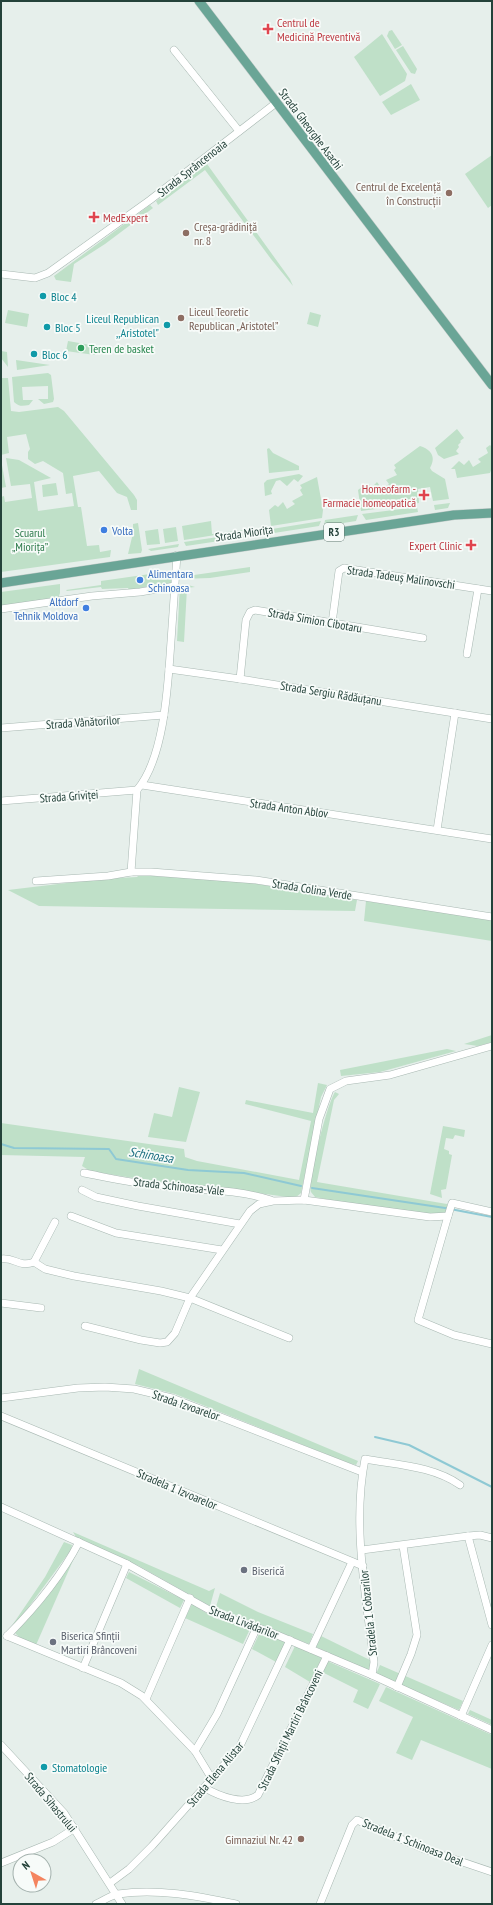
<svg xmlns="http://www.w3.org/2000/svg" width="493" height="1905" font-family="'PT Sans Narrow',sans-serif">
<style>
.green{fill:#bfe0c8}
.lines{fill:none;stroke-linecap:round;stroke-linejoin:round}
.stream{stroke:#8ec9d4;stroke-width:2}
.minor-casing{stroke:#a8b8b2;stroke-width:8}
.major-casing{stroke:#c2cac8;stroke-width:10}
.minor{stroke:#fff;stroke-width:7}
.major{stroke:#6aa596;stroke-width:9}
.health-dot{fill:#e0444e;stroke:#f7fbf9;stroke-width:1.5}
.education-dot{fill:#8d6e63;stroke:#f7fbf9;stroke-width:1.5}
.culture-dot{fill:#0f9aa8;stroke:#f7fbf9;stroke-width:1.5}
.leisure-dot{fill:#2e9e5b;stroke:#f7fbf9;stroke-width:1.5}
.shop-dot{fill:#3f7fe0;stroke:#f7fbf9;stroke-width:1.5}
.worship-dot{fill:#6b7280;stroke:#f7fbf9;stroke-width:1.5}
.labels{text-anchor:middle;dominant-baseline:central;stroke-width:3.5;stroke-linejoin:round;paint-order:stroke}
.shield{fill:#f7fbf9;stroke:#637a73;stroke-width:1}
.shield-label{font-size:11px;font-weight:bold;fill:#24423a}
.health-label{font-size:12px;fill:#be3a42;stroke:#f7fbf9;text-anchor:start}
.street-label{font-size:12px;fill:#24423a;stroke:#f7fbf9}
.education-label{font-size:12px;fill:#785e54;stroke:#f7fbf9;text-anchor:end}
.culture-label{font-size:12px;fill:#0d838f;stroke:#f7fbf9;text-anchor:start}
.leisure-label{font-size:12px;fill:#27864d;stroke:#f7fbf9;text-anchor:start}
.shop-label{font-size:12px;fill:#366cbe;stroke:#f7fbf9;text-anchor:start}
.park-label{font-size:12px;fill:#2d7a4b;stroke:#f7fbf9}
.worship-label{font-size:12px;fill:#5b616d;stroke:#f7fbf9;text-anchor:start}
.water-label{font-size:13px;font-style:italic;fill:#1c6f80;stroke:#f7fbf9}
</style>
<rect width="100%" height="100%" fill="#e6efeb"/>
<g class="green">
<polygon points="392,30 402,45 395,49 387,36 389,31"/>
<polygon points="382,34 407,74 405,81 380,96 354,57"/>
<polygon points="403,46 417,69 415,74 411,73 396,50"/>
<polygon points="411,84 420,100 391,115 382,102"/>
<polygon points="492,155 492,205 488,208 465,174"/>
<polygon points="207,164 290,279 293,286 271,259 205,170 158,205 156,201"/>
<polygon points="150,205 153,208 105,244 74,264 71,282 56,280 54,276"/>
<polygon points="8,310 29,314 27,327 5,323"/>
<polygon points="310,312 321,315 318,327 307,324"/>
<polygon points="68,341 96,346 95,355 66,351"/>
<polygon points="1,351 7,352 8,367 1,358"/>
<polygon points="16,360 50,365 17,370"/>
<path d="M 48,373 L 51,375 L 54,399 L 53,402 L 44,404 L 38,399 L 48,399 L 48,386 L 22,387 L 23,400 L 33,400 L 29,405 C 23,406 19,407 14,402 L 12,377 Z"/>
<polygon points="1,378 8,378 11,411 19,412 58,407 64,411 134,495 137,500 137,510 131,510 127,497 117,493 99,471 73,476 78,507 81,507 87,546 99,545 100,552 111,550 110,557 1,572 1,497 4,496 5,502 32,498 30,484 11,486 6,458 19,460 51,478 34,482 38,511 74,506 72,493 66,494 63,473 43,461 35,464 28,459 28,452 30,449 26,434 7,437 9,453 1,455"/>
<polygon points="457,429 464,438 460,441 461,442 458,445 459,447 456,451 459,454 444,459 438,455 435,448"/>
<polygon points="490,445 492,447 492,468 490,473 457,478 455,469 451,469 459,461 464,465 469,460 473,467 481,462 478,459 488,453 486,448"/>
<path d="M 420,446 C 432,450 436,457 430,468 L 432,471 L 445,479 L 449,499 L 433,501 L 430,487 L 418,489 L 419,503 L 361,511 L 358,490 L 367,483 L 372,487 L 377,482 L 382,489 L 389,484 L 386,480 L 397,475 L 394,470 L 396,468 L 394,465 Z"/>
<polygon points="269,448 273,453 299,466 299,470 269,473 267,449"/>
<polygon points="1,460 6,487 1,488"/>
<polygon points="299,474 303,476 298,482 294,479 287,486 280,480 276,481 271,491 272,494 265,496 264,483 267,480"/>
<polygon points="317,477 323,510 322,518 271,526 269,510 275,505 278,507 283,502 287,509 295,504 292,501 303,495 300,490 302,488 300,485"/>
<polygon points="56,483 58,495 43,497 42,485"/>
<polygon points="450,503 448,508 435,510 434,505"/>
<polygon points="417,507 418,512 366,520 362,514"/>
<polygon points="358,515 356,521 324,526 325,520"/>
<polygon points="211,521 212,534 265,527 184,540 182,526"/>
<polygon points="321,521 319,526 274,533 272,529"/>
<polygon points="138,523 142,550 141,553 128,554 133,533 133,524"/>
<polygon points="176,527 178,541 165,543 163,529"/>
<polygon points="158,529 160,544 147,545 145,531"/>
<polygon points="267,530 266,534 186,546 184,542"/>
<polygon points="179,544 178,547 151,551 148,549"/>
<polygon points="250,567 250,572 210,578 180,579 180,577"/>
<polygon points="171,571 171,585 159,587 156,585 129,590 128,588 102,589 101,587 67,591 66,590 101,585 101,581"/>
<polygon points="60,584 60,593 58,599 1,607 1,592"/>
<polygon points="180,585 188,585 195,587 187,588 184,642 177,641"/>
<polygon points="139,875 245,882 357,900 355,911 39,906 8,890 100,879 137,877"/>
<polygon points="366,901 492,920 492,941 364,921"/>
<polygon points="492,1035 492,1042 478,1046 464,1044"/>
<polygon points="447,1049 456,1051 380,1072 341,1076 340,1070"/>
<polygon points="318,1083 327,1085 321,1097 301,1193 295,1198 199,1185 164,1183 90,1171 82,1166 85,1157 1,1155 1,1123 184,1149 185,1157 197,1161 299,1180 311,1121 245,1104 246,1100 313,1113"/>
<polygon points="179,1087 200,1092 186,1142 148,1137 154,1113 172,1117"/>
<path d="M 335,1092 L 339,1094 L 334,1100 L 317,1182 L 447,1204 L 447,1212 L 441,1215 L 357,1205 L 315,1197 C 314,1195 312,1194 311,1192 C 308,1179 327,1104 335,1092 Z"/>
<polygon points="443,1126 465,1130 464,1137 455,1135 453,1139 446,1138 444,1149 449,1151 449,1154 452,1155 446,1189 441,1190 442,1198 430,1194"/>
<polygon points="139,1369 358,1461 356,1465 346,1462 175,1394 135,1384"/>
<polygon points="73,1532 209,1591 215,1588 210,1606 139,1566 76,1537"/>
<polygon points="64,1542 72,1545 71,1550 22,1616 9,1630 45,1577"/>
<polygon points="78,1549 36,1645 19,1637 14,1632"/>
<polygon points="129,1572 184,1600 180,1608 126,1578"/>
<polygon points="220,1593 258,1612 313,1634 309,1644 216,1607"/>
<polygon points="192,1604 214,1618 250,1629 243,1644 185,1618"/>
<polygon points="260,1632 287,1643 278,1663 252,1649"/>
<polygon points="321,1636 372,1661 369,1671 316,1647"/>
<polygon points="295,1646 322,1658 310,1682 285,1667"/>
<polygon points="327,1661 380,1684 368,1709 353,1702 358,1690 322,1672"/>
<polygon points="380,1665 463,1701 459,1710 376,1674"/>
<polygon points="386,1687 492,1735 492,1769 421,1740 412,1760 396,1753 413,1717 379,1701"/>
<polygon points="470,1710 492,1720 492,1725 468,1714"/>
</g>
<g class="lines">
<g class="stream">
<polyline points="1,1144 14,1148 109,1149 116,1159 188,1170 244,1173 301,1186"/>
<polyline points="312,1188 445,1208 492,1217"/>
<polyline points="375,1437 409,1445 492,1487"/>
</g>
<g class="minor-casing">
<g id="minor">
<polyline points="174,50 239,131"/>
<polyline points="1,274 35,278 48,273 150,200 276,103"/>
<polyline points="1,609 92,596 140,592 175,586"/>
<polyline points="332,623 339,571 344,568 492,591"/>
<polyline points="467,654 478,589"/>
<polyline points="169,669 240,679 492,719"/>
<polyline points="240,679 246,620 250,612 255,610 423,638"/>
<polyline points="1,728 164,715"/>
<polyline points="142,785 492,839"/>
<polyline points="1,801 137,790"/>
<polyline points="437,830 455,713"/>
<path d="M 131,872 L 137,790 C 165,757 168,683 171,641 C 173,612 175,584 177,555"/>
<polyline points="36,881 108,876 131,872 151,872 256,880 492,917"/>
<path d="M 84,1173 C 110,1178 136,1184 162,1186 C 199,1190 236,1189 271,1200"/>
<polyline points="82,1190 96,1197 138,1206 240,1224"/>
<polyline points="304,1200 319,1119 330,1089 346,1081 390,1075 492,1046"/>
<polyline points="71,1216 116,1233 222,1250"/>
<polyline points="448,1216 418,1320 454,1335 492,1344"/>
<path d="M 1,1259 C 15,1257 19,1268 34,1262 L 55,1222"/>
<polyline points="34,1262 45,1269 74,1276 161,1291 190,1298 289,1338"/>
<polyline points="1,1303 41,1308"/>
<polyline points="85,1326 141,1340 160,1343 167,1342 175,1333 190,1298 250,1211 259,1204 273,1201 304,1200 430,1217 448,1216 452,1203 492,1212"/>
<polyline points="1,1398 78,1388 105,1387 134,1389 172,1398 362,1472"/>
<polyline points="1,1416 363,1566"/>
<polyline points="1,1507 127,1564 213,1612 270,1632 372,1675 492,1730"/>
<polyline points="468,1536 492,1625"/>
<polyline points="362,1550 468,1536 480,1535 492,1538"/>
<polyline points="7,1636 121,1683 142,1696 195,1751 212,1779"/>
<path d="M 7,1636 C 35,1608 61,1577 79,1542"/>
<polyline points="311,1649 352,1562"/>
<polyline points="83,1668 127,1564"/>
<path d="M 372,1675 L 374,1662 C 366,1597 352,1524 365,1459 C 397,1465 433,1466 460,1485"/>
<polyline points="397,1687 411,1654 417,1635 403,1546"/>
<polyline points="146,1699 190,1598"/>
<polyline points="461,1716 492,1645"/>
<polyline points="1,1745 64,1813 122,1904"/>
<polyline points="195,1751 217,1714 257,1627"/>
<path d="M 205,1788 C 219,1796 244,1806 258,1795 L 327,1656"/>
<polyline points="1,1863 53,1842 75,1828"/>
<polyline points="110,1883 129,1869 152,1846 239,1748 290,1640"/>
<path d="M 96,1904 C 103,1901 111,1895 118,1894 C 157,1888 198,1896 236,1904"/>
<polyline points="320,1904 352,1825 357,1820 424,1849 492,1872"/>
</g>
</g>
<g class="major-casing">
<g id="major">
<polyline points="199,1 492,385"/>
<polyline points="1,583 454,515 492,513"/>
</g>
</g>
<use href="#minor" class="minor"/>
<use href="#major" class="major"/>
</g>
<g class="health-dot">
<path d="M266 23h4v4h4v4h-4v4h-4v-4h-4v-4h4z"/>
<path d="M92 211h4v4h4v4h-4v4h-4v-4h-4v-4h4z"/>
<path d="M422 489h4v4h4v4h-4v4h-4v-4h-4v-4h4z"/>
<path d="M469 539h4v4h4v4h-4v4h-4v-4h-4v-4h4z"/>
</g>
<g class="education-dot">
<circle cx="449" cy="193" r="4"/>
<circle cx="186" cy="233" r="4"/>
<circle cx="181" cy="318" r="4"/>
<circle cx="301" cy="1839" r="4"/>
</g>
<g class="culture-dot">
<circle cx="43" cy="296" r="4"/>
<circle cx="167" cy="325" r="4"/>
<circle cx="47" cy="327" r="4"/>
<circle cx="34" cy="354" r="4"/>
<circle cx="44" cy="1767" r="4"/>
</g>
<circle class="leisure-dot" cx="81" cy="348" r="4"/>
<g class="shop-dot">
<circle cx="104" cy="530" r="4"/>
<circle cx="140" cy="580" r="4"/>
<circle cx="86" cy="608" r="4"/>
</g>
<g class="worship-dot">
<circle cx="244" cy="1570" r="4"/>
<circle cx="53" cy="1642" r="4"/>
</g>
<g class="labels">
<rect class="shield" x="324" y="523" width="20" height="18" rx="3"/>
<g class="shield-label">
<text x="334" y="532">R3</text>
</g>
<g class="health-label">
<text x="277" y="22">Centrul de<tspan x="277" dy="14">Medicină Preventivă</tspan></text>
<text x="103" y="217">MedExpert</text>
<text x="416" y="488" text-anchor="end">Homeofarm -<tspan x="416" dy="14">Farmacie homeopatică</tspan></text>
<text x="462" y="545" text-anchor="end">Expert Clinic</text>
</g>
<g class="street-label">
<text transform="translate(311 129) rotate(53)">Strada Gheorghe Asachi</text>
<text transform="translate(192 168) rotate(-38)">Strada Sprâncenoaia</text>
<text transform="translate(244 533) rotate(-8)">Strada Miorița</text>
<text transform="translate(401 577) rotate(8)">Strada Tadeuș Malinovschi</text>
<text transform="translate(315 620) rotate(10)">Strada Simion Cibotaru</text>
<text transform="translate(331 693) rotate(9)">Strada Sergiu Rădăuțanu</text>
<text transform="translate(83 722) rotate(-4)">Strada Vânătorilor</text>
<text transform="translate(69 796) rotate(-4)">Strada Griviței</text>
<text transform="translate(289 808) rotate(8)">Strada Anton Ablov</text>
<text transform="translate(312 889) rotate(9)">Strada Colina Verde</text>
<text transform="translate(179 1186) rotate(6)">Strada Schinoasa-Vale</text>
<text transform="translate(186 1405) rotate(19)">Strada Izvoarelor</text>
<text transform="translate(177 1489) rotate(23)">Stradela 1 Izvoarelor</text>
<text transform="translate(368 1613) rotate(-96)">Stradela 1 Cobzarilor</text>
<text transform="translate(244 1622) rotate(21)">Strada Livădarilor</text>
<text transform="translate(290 1730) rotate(-64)">Strada Sfînții Martiri Brâncoveni</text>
<text transform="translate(215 1774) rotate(-50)">Strada Elena Alistar</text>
<text transform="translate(51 1802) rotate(50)">Strada Sihastrului</text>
<text transform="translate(413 1842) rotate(22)">Stradela 1 Schinoasa Deal</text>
</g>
<g class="education-label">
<text x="441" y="186">Centrul de Excelență<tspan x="441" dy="14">în Construcții</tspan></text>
<text x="194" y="226" text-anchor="start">Creșa-grădiniță<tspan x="194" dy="14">nr. 8</tspan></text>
<text x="189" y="311" text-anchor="start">Liceul Teoretic<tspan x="189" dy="14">Republican „Aristotel”</tspan></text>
<text x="293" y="1839">Gimnaziul Nr. 42</text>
</g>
<g class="culture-label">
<text x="51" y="296">Bloc 4</text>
<text x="159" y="318" text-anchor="end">Liceul Republican<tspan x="159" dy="14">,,Aristotel"</tspan></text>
<text x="55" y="327">Bloc 5</text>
<text x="42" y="354">Bloc 6</text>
<text x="52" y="1767">Stomatologie</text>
</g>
<g class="leisure-label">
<text x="89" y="348">Teren de basket</text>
</g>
<g class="shop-label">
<text x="112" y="530">Volta</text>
<text x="148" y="573">Alimentara<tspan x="148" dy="14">Schinoasa</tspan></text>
<text x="78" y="601" text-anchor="end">Altdorf<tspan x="78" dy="14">Tehnik Moldova</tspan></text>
</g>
<g class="park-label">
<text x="30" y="532">Scuarul<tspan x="30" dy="14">„Miorița”</tspan></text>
</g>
<g class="worship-label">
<text x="252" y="1570">Biserică</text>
<text x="61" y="1635">Biserica Sfinții<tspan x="61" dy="14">Martiri Brâncoveni</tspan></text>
</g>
<g class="water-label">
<text transform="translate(151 1155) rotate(9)">Schinoasa</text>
</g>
</g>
<rect width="493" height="1905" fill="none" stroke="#24423a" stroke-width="4"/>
<g transform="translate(32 1873) rotate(321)"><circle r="19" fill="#f7fbf9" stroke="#a3b1ad"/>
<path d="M0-3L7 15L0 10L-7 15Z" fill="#f4845f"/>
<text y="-6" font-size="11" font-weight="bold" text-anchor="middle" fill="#24423a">N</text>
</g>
</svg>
